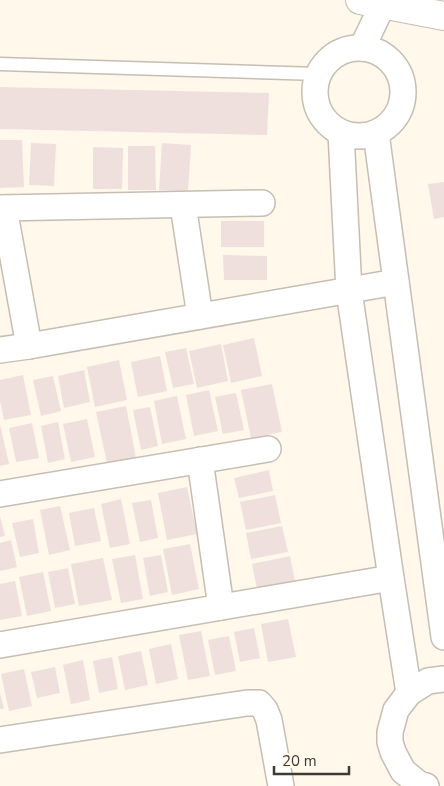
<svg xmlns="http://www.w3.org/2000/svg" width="444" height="786" font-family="'Nunito Sans',sans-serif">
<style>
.building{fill:#f0e0dd}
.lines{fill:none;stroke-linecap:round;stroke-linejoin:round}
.lane-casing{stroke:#c5beb2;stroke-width:15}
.street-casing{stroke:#c5beb2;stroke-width:28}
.primary-casing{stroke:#c5beb2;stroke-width:30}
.lane{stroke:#fff;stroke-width:12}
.street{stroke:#fff;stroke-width:25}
.primary{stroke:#fff;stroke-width:28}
</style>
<rect width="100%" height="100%" fill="#fff8eb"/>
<g class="building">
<polygon points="0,87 269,93 267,135 0,129"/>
<polygon points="0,140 22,140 24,187 0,188"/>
<polygon points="31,143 56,144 54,186 29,185"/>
<polygon points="162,143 191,145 188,191 159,190"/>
<polygon points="128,146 155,146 156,190 128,190"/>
<polygon points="93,147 123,148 122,189 93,189"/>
<polygon points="444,182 444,217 434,219 428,184"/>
<rect x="221" y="221" width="43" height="26"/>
<polygon points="223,255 267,256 267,280 224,280"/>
<polygon points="254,338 262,376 231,383 223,345"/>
<polygon points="221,344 228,381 197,388 189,351"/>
<polygon points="186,348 194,384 173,388 165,352"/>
<polygon points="160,356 167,391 138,397 131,362"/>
<polygon points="119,360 127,400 95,407 87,367"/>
<polygon points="84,370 90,402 64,408 58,376"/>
<polygon points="23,375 31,415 4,420 0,401 0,380"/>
<polygon points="53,376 61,411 41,416 33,380"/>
<polygon points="272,384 282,432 251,438 241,390"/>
<polygon points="209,390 218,431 194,436 186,395"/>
<polygon points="236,393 244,430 223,434 215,397"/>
<polygon points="177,396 186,439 162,444 154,401"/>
<polygon points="126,406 136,458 107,463 96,412"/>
<polygon points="150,407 158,446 141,450 133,410"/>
<polygon points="87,419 95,457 71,462 63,424"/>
<polygon points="58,422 65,459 48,463 41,426"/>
<polygon points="32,423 39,458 16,462 9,428"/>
<polygon points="0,424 9,464 0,466"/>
<polygon points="269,470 273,491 239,498 234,478"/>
<polygon points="187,487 197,534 167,540 158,493"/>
<polygon points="275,495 281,523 246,530 240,502"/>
<polygon points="121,499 130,544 110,548 101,504"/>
<polygon points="151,500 158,538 140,542 132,503"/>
<polygon points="60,506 70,550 49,555 40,510"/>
<polygon points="94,508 101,541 75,546 69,513"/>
<polygon points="0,516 5,536 0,537"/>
<polygon points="33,519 39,553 20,557 12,523"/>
<polygon points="282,526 288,552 251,559 246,533"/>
<polygon points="11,540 17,567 0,571 0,543"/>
<polygon points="190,544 199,589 172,595 163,549"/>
<polygon points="135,555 143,599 121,603 112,559"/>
<polygon points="161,555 168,592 150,596 143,558"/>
<polygon points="290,556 295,581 257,589 252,564"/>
<polygon points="103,558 112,600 79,606 71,564"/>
<polygon points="68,568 75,604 55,608 48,572"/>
<polygon points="43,572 51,611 27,616 19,577"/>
<polygon points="15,581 22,616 0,620 0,584"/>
<polygon points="288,619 296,657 268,662 261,624"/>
<polygon points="254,628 260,658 240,662 234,632"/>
<polygon points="201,631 210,676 188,680 179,635"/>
<polygon points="229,636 236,671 215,675 208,640"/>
<polygon points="171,644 178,679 156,684 149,649"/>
<polygon points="141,651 148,685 125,690 118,656"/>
<polygon points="112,657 118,689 99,693 93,661"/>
<polygon points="83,660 90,700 71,704 63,665"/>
<polygon points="55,667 60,693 37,698 31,672"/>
<polygon points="24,669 32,706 9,711 1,674"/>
<polygon points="0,693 4,709 0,709"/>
</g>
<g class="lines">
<g class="lane-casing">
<polyline id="lane" points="0,64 318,74"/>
</g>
<g class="street-casing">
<g id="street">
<circle cx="359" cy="92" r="44"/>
<polyline points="362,48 383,4"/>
<polyline points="341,133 349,291 391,578 409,693"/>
<polyline points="376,133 444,637"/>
<polyline points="183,205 200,316"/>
<polyline points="0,208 262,203"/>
<polyline points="4,208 29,346"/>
<polyline points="0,350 29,346 396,282"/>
<polyline points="200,460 221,607"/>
<polyline points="0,494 268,449"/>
<polyline points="0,645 391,578"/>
<polyline points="0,740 247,703 259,703 265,710 269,720 281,786"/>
<polyline points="426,786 419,784 403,771 393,752 390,742 390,732 396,710 409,693 428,681 444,679"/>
</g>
</g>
<g class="primary-casing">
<polyline id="primary" points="360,0 444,16"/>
</g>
<use href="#lane" class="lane"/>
<use href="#street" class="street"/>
<use href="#primary" class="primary"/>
</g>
<path d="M274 766v8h75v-8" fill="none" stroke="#3e3b36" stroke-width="2.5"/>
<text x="282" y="766" font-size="15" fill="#3e3b36" stroke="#fff8eb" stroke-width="4" paint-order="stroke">20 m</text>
</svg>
